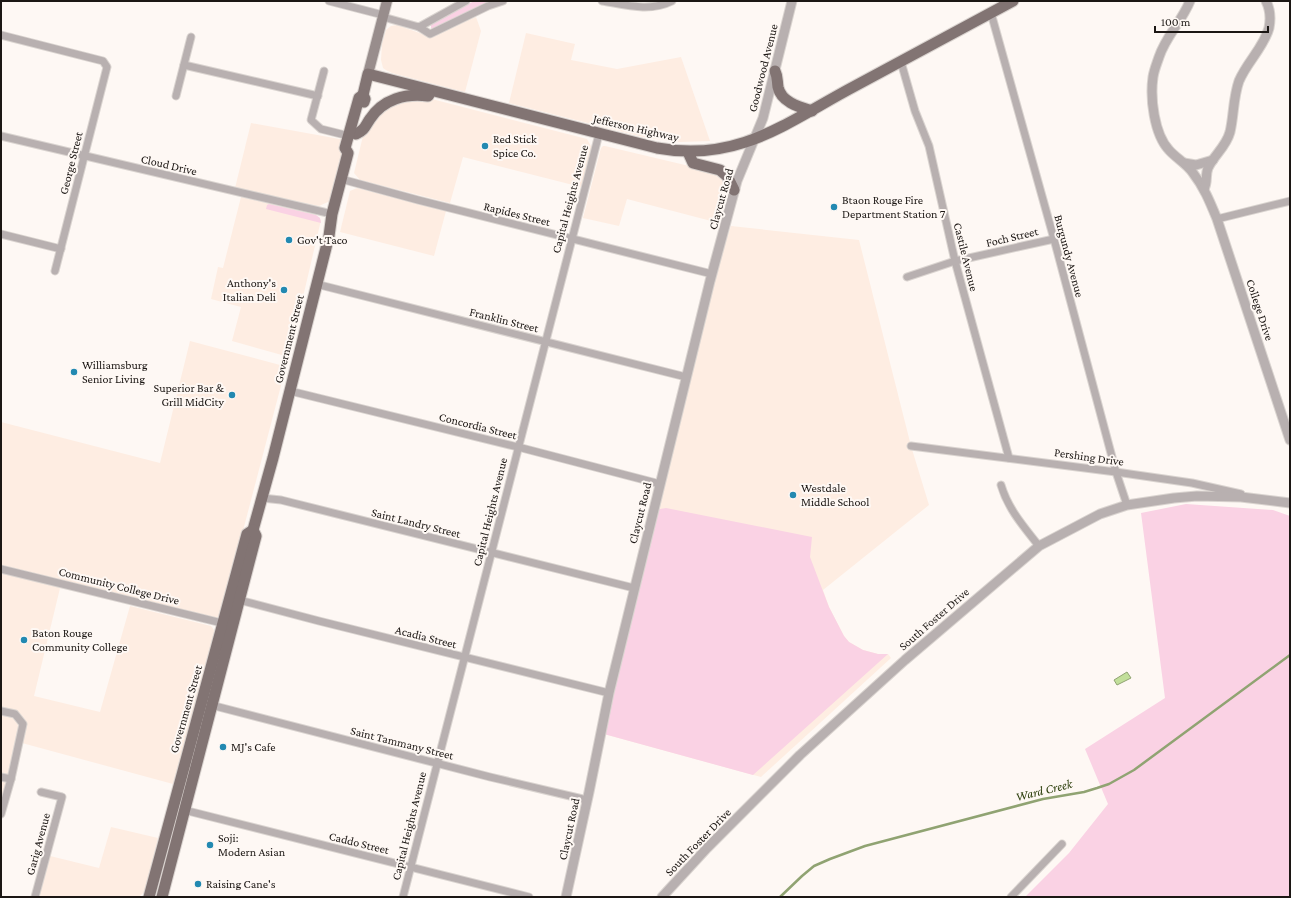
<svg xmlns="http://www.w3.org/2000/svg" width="1291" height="898" font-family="'Crimson Pro',serif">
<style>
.built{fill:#feede2}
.green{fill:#fad2e4}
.water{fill:#c2df9a;stroke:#90a372}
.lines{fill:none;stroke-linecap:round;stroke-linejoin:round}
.stream{stroke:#90a372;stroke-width:2.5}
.minor-casing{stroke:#dad4d0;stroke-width:9}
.tertiary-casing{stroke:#dad4d0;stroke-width:11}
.secondary-casing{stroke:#dad4d0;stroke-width:12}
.primary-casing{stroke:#dad4d0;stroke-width:13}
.minor{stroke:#b8b0b0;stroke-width:7}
.tertiary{stroke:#b8b0b0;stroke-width:9}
.secondary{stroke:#988d8c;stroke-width:10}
.primary{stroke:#827473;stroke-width:11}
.poi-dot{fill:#2289b1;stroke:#fef8f4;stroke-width:1.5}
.labels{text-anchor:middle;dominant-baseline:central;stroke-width:4;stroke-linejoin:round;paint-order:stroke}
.street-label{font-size:12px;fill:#1c1714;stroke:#fef8f4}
.poi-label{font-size:12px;fill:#1c1714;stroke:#fef8f4;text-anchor:start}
.water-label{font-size:13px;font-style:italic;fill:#2f410f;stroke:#fef8f4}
</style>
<rect width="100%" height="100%" fill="#fef8f4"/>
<g class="built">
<polygon points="476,17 481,31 465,92 392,73 386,70 383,68 381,60 382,44 386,30 391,26 397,25 428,36"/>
<polygon points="526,33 575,44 571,60 617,69 681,57 710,141 680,142 647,138 509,103"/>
<polygon points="424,97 587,139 592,148 581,187 463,157 450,203 360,180 354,173 363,136 383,111 397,103"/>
<polygon points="251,123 345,140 330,201 319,206 235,188"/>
<polygon points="603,146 605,146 706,170 721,175 725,182 715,222 627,199 619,226 583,218 601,148"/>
<polygon points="357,188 446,211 434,256 340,232 350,191"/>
<polygon points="241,197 316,215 321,220 289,357 232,341 241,307 211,299 218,267 223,268"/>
<polygon points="731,226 859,240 911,446 929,505 823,590 829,607 844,636 849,642 863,650 878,654 888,654 891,658 761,777 604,734 715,274"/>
<polygon points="190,341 280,365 284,374 222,611 215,621 61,584 34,696 100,712 130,606 211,626 217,634 187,739 173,784 22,743 1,815 1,422 160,463"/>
<polygon points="111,827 158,838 145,891 139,897 35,897 46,855 99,868"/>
</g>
<g class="green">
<polygon points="474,1 496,1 433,29 431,28 431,24"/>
<polygon points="269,204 316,215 320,218 321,223 266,209 267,205"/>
<polygon points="1186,504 1273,510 1290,516 1290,897 1025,897 1069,853 1108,804 1085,749 1165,698 1141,513"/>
<polygon points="666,508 812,537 810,557 829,607 844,636 849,642 863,650 878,654 888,654 753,775 604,734 616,679 658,510 660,509"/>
</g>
<polygon class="water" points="1127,672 1131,678 1117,685 1114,680"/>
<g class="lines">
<polyline class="stream" points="780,897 802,876 814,866 830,859 865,846 1043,799 1084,792 1097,788 1109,784 1134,770 1290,655"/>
<g class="minor-casing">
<g id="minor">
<polyline points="329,1 383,15"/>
<path d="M 602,1 C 626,5 650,12 672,1"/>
<polyline points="991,13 1054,239 1116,472 1127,505"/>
<polyline points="383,17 419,27 466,1"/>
<polyline points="419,27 430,34 488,6 503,1"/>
<polyline points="1,35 103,61 107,67 55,271"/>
<polyline points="901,62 915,111 929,146 955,261 1009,458"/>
<polyline points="184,65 318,96"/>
<polyline points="324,71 311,120 321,129 349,136"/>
<polyline points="176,96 191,37"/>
<polyline points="1,136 332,214"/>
<polyline points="341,179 418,200 712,274"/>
<polyline points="1217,219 1290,201"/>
<polyline points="1,234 61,249"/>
<polyline points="907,277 955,261 1054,239"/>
<polyline points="316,284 686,377"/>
<polyline points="290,391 518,447 660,484"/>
<polyline points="911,446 1116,472 1192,483 1241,494"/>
<path d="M 1001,485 C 1008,509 1024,527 1039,546"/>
<polyline points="262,498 281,500 634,588"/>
<polyline points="1,569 226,624"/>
<polyline points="239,600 319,621 609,693"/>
<polyline points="211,705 490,777 587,800"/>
<polyline points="1,711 15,714 23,724 11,779 1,814"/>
<polyline points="1,777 11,779"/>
<polyline points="184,810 529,897"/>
<polyline points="35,897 62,797 41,792"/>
<polyline points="403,897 599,134"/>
<polyline points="1011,897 1062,844"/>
</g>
</g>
<g class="tertiary-casing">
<g id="tertiary">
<path d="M 1190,1 C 1182,21 1166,36 1159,57 C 1157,63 1154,70 1153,77 C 1150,98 1154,134 1169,150 C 1176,158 1187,164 1193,173 C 1204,187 1210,202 1217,219 L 1290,440"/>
<polyline points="1184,163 1196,165 1213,160"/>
<path d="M 1204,189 C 1208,182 1205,175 1208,168 C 1214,155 1226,147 1230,132 C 1234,115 1233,98 1239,81 C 1247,62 1264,47 1269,28 C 1271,18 1270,9 1266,1"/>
<polyline points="566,897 589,792 609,693 710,281 737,181 763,118 792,1"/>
<polyline points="662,897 707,848 800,755 905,660 1039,546 1100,514 1127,505 1174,498 1197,496 1241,497 1290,503"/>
</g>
</g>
<g class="secondary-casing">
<polyline id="secondary" points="368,74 387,1"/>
</g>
<g class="primary-casing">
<g id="primary">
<path d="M 775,71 C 778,77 777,81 778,87 C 781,102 799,107 812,111"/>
<path d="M 364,102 L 365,99 L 363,95 L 368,74 L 657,148 C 739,163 787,122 855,86 C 908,58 960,29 1013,1"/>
<path d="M 356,134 C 365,130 365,126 370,119 C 383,99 406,93 428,96 L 429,95"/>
<polyline points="688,152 693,163 720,170 727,176 734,190"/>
<polyline points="149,897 247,534 253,530 273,458 329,236 332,214 348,153 345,148 359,98 363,95"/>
<polyline points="162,897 256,536 253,530"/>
</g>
</g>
<use href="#minor" class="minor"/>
<use href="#tertiary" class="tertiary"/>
<use href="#secondary" class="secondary"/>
<use href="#primary" class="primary"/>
</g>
<g class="poi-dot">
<circle cx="485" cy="146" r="4"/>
<circle cx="834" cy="207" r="4"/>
<circle cx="289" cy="240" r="4"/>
<circle cx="284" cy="290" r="4"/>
<circle cx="74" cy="372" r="4"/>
<circle cx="232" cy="395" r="4"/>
<circle cx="793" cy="495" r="4"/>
<circle cx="24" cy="640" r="4"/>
<circle cx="223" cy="747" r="4"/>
<circle cx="210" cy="845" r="4"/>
<circle cx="198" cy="884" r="4"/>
</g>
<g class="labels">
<g class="street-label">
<text transform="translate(763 68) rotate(-76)">Goodwood Avenue</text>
<text transform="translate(636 128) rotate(13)">Jefferson Highway</text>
<text transform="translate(71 163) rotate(-76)">George Street</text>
<text transform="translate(169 165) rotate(13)">Cloud Drive</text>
<text transform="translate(570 199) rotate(-75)">Capital Heights Avenue</text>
<text transform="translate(721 199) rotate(-74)">Claycut Road</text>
<text transform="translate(517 214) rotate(14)">Rapides Street</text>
<text transform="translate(1012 237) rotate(-13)">Foch Street</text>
<text transform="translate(1069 256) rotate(75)">Burgundy Avenue</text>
<text transform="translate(966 257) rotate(76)">Castile Avenue</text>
<text transform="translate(1260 310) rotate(72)">College Drive</text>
<text transform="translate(504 320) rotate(14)">Franklin Street</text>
<text transform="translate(289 339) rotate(-76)">Government Street</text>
<text transform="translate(478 426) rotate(14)">Concordia Street</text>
<text transform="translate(1089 457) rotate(8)">Pershing Drive</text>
<text transform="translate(490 512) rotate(-76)">Capital Heights Avenue</text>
<text transform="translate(640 513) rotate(-76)">Claycut Road</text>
<text transform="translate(416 523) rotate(14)">Saint Landry Street</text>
<text transform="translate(119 586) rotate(14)">Community College Drive</text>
<text transform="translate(934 619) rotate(-41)">South Foster Drive</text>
<text transform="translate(426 637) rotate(14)">Acadia Street</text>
<text transform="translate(186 709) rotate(-74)">Government Street</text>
<text transform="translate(402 743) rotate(14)">Saint Tammany Street</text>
<text transform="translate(409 826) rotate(-76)">Capital Heights Avenue</text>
<text transform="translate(569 829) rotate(-78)">Claycut Road</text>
<text transform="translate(698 842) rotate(-46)">South Foster Drive</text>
<text transform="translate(359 843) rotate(14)">Caddo Street</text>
<text transform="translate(38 844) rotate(-75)">Garig Avenue</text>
</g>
<g class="poi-label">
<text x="493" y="139">Red Stick<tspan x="493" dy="14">Spice Co.</tspan></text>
<text x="842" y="200">Btaon Rouge Fire<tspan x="842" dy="14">Department Station 7</tspan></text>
<text x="297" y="240">Gov't Taco</text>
<text x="276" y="283" text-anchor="end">Anthony's<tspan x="276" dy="14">Italian Deli</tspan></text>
<text x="82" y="365">Williamsburg<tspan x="82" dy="14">Senior Living</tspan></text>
<text x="224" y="388" text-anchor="end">Superior Bar &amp;<tspan x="224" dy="14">Grill MidCity</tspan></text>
<text x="801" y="488">Westdale<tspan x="801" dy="14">Middle School</tspan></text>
<text x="32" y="633">Baton Rouge<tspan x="32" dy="14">Community College</tspan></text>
<text x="231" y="747">MJ's Cafe</text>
<text x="218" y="838">Soji:<tspan x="218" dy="14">Modern Asian</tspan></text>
<text x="206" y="884">Raising Cane's</text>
</g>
<g class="water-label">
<text transform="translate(1044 790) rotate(-14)">Ward Creek</text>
</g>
</g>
<rect width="1291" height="898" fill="none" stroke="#1c1714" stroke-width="4"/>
<path d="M1155 26v6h113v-6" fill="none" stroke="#1c1714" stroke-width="2"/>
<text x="1161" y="26" font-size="12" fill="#1c1714" stroke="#fef8f4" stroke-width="3" paint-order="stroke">100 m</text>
</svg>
